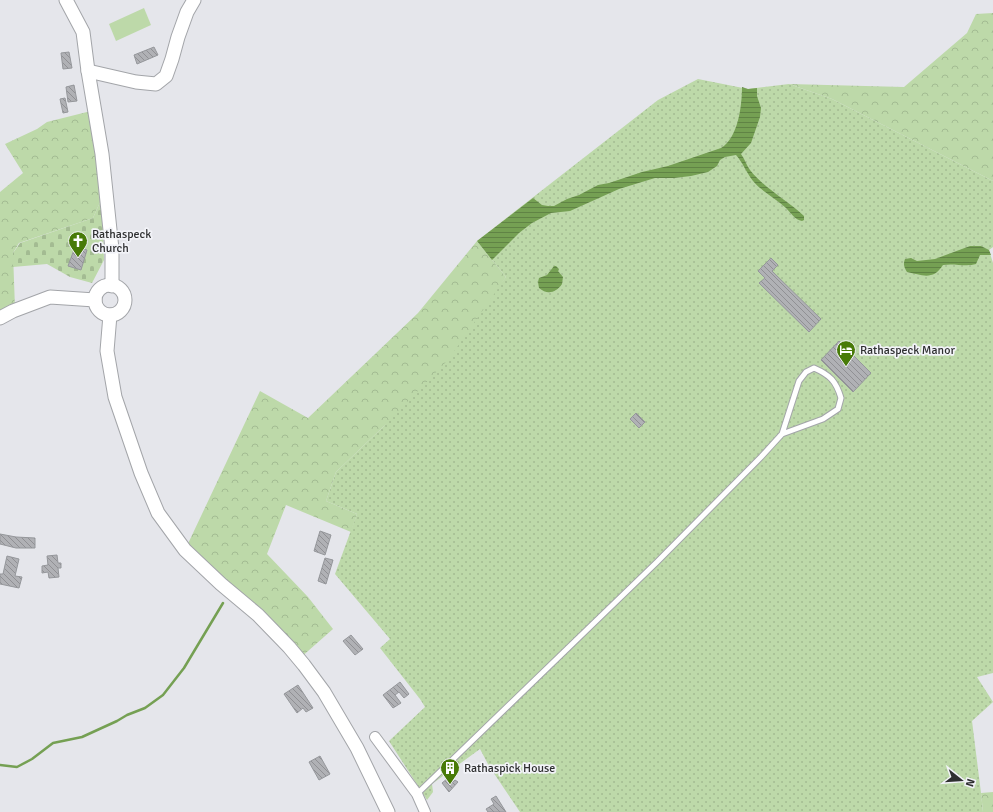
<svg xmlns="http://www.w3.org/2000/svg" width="993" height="812" font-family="Signika,sans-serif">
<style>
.grass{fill:url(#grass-dots)}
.forest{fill:url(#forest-crowns)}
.cemetery{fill:url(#cemetery-stones)}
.garden{fill:#bdd9a9}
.water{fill:url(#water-rules)}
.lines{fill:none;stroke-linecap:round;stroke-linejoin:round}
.stream{stroke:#75a053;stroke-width:2.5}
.building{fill:url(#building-back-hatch);stroke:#95979b}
.service-casing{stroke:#a3a5a9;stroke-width:7}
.minor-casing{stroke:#a3a5a9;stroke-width:12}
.tertiary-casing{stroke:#a3a5a9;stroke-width:15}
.service{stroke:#fff;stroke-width:5}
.minor{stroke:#fff;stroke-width:10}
.tertiary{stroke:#fff;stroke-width:13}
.labels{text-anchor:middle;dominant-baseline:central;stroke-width:3.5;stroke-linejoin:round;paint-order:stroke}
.poi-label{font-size:12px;fill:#2e2f30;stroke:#f2f3f8;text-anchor:start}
</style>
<defs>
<pattern id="grass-dots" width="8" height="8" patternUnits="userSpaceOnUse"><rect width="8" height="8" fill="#bdd9a9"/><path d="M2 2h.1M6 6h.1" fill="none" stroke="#a3bb92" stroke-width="1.8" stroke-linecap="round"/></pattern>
<pattern id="forest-crowns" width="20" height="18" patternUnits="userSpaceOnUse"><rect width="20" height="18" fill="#bdd9a9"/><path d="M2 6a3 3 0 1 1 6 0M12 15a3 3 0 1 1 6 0" fill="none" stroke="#a3bb92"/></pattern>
<pattern id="cemetery-stones" width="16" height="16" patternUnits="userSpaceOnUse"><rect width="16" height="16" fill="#bdd9a9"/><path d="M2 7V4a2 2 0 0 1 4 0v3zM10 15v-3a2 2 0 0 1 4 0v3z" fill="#a3bb92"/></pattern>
<pattern id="water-rules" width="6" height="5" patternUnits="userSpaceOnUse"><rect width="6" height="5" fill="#75a053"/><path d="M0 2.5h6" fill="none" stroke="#608345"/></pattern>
<pattern id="building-back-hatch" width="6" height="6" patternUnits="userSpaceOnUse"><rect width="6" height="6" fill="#b0b1b5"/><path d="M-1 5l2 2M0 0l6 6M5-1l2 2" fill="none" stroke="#909094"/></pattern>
</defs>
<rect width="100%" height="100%" fill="#e5e6eb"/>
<polygon class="grass" points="698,79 748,89 789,84 832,99 993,181 993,247 989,250 993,263 993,673 977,677 993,702 972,721 981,793 983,812 520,812 489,766 480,749 432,784 433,792 427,800 389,741 425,707 420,699 380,648 390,639 335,574 357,514 326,501 336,472 383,427 506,277 477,241 658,100"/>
<g class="forest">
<polygon points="993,13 993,181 832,99 789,84 904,87 967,33 976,14"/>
<polygon points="91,111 101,200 93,218 19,243 13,253 15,308 0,316 0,192 23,173 5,144 37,129 47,122"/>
<polygon points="477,241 506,277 448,360 383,427 336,472 326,501 357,514 351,532 286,505 267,554 308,597 333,629 299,659 185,550 260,391 308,418 418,313"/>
<polygon points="993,792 993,812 983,812 981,793"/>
</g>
<polygon class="cemetery" points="101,200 103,228 104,260 92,283 70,277 47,264 13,267 13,253 20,243 93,218"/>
<polygon class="garden" points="144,8 151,25 116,41 109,24"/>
<g class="water">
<path d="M 742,87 L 748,89 L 757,88 L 757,96 L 761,108 L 760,117 L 751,143 L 741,154 C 745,159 746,165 750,170 C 765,189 787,200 804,216 L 804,220 L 802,221 C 795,220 791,213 786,208 C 776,198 762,192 753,181 C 746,172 743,163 736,155 L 725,157 L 720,160 L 717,166 L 708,172 L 691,176 L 674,178 L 655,178 L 619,189 L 570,211 L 551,213 L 532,223 L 519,233 L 492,260 L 477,241 L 533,198 L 542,205 L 548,206 L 554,206 L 567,199 L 579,195 L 598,185 L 609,183 L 642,172 L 668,166 L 721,148 C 738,138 742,106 742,87 Z"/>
<path d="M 970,246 L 981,246 L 989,250 L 991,255 L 980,255 L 976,264 C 966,267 954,263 943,265 C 933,281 922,275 907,272 C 904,267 903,264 905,259 L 911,258 L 917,261 L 935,259 Z"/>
<path d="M 554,266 L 556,266 L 559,269 L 558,271 L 563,277 L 562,284 C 556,293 547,295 539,288 L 538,282 L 539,278 L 547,275 Z"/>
</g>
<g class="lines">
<polyline class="stream" points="0,765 17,767 32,759 53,743 82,737 117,721 127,715 145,708 163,695 184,668 223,603"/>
</g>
<g class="building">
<polygon points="154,47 158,55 137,64 134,55"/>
<polygon points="69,52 72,68 63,69 61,53"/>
<polygon points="74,85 77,101 68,102 66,87"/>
<polygon points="65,98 68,112 63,113 60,99"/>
<polygon points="79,243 86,245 84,249 87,250 81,270 68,266 75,247 78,247"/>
<polygon points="771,258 778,265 772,271 821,319 809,332 759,283 765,278 758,271"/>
<polygon points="839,341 871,373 853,392 821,360"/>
<polygon points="636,413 645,422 639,428 630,419"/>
<polygon points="320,531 331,535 325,555 314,551"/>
<polygon points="0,534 16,537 35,538 35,548 16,548 0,544"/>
<polygon points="57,555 58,563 61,563 61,568 58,568 59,577 49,578 48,572 42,573 42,566 48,565 47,556"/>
<polygon points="7,556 19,559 15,576 22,577 19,588 0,584 0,574 3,574"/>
<polygon points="325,558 333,560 326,584 318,581"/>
<polygon points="351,635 363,649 355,655 343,641"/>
<polygon points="400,682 409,694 404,698 399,692 395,695 401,703 393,708 383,695"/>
<polygon points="298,685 313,708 306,712 303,708 297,713 284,694"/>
<polygon points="320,756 330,774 319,780 309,762"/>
<polygon points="448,778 453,782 455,780 458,782 449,792 442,783"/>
<polygon points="496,796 506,812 488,812 486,809 494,804 491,799"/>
</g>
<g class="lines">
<g class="service-casing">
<path id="service" d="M 417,794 L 657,562 L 761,457 L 782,434 L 799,381 L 806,372 L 814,368 C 830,375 836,381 841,398 L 838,409 L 823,419 L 782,434"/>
</g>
<g class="minor-casing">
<polyline id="minor" points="375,737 417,794 425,812"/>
</g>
<g class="tertiary-casing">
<g id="tertiary">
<polyline points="66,0 83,32 88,71 102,154 112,249 112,286"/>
<polyline points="88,71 136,82 156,84 166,76 172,59 178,37 187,12 194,0"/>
<circle cx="110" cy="300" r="15"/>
<polyline points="110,315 107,351 115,397 141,473 158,513 185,550 221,584 258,615 289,647 304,665 324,692 357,748 388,812"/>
<polyline points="0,318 13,311 50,297 95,300"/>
</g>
</g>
<use href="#service" class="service"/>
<use href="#minor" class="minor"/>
<use href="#tertiary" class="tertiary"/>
</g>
<defs>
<g id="church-pin" transform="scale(1)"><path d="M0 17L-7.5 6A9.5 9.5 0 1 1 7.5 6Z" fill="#487b08" stroke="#f2f3f8"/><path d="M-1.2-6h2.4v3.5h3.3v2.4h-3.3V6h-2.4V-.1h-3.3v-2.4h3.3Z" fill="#fff"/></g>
<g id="hotel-pin" transform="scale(1)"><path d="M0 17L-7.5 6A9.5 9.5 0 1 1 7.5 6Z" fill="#487b08" stroke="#f2f3f8"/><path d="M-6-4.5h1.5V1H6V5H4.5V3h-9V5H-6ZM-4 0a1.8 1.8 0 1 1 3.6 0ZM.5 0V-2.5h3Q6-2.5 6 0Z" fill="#fff"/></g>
<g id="building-pin" transform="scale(1)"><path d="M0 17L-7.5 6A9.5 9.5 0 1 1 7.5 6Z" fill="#487b08" stroke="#f2f3f8"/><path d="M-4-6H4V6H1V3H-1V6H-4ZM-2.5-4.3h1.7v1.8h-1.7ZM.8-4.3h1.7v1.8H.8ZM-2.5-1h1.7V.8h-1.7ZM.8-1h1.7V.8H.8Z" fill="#fff"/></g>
</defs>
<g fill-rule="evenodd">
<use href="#church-pin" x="78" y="241"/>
<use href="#hotel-pin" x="846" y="350"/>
<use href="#building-pin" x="450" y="768"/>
</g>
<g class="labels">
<g class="poi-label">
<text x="92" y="234">Rathaspeck<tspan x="92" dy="14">Church</tspan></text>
<text x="860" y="350">Rathaspeck Manor</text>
<text x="464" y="768">Rathaspick House</text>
</g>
</g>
<g transform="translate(961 780) rotate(107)" stroke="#f2f3f8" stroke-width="3" paint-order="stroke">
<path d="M0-3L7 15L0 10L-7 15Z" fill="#2e2f30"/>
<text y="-6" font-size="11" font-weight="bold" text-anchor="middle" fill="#2e2f30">N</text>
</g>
</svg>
